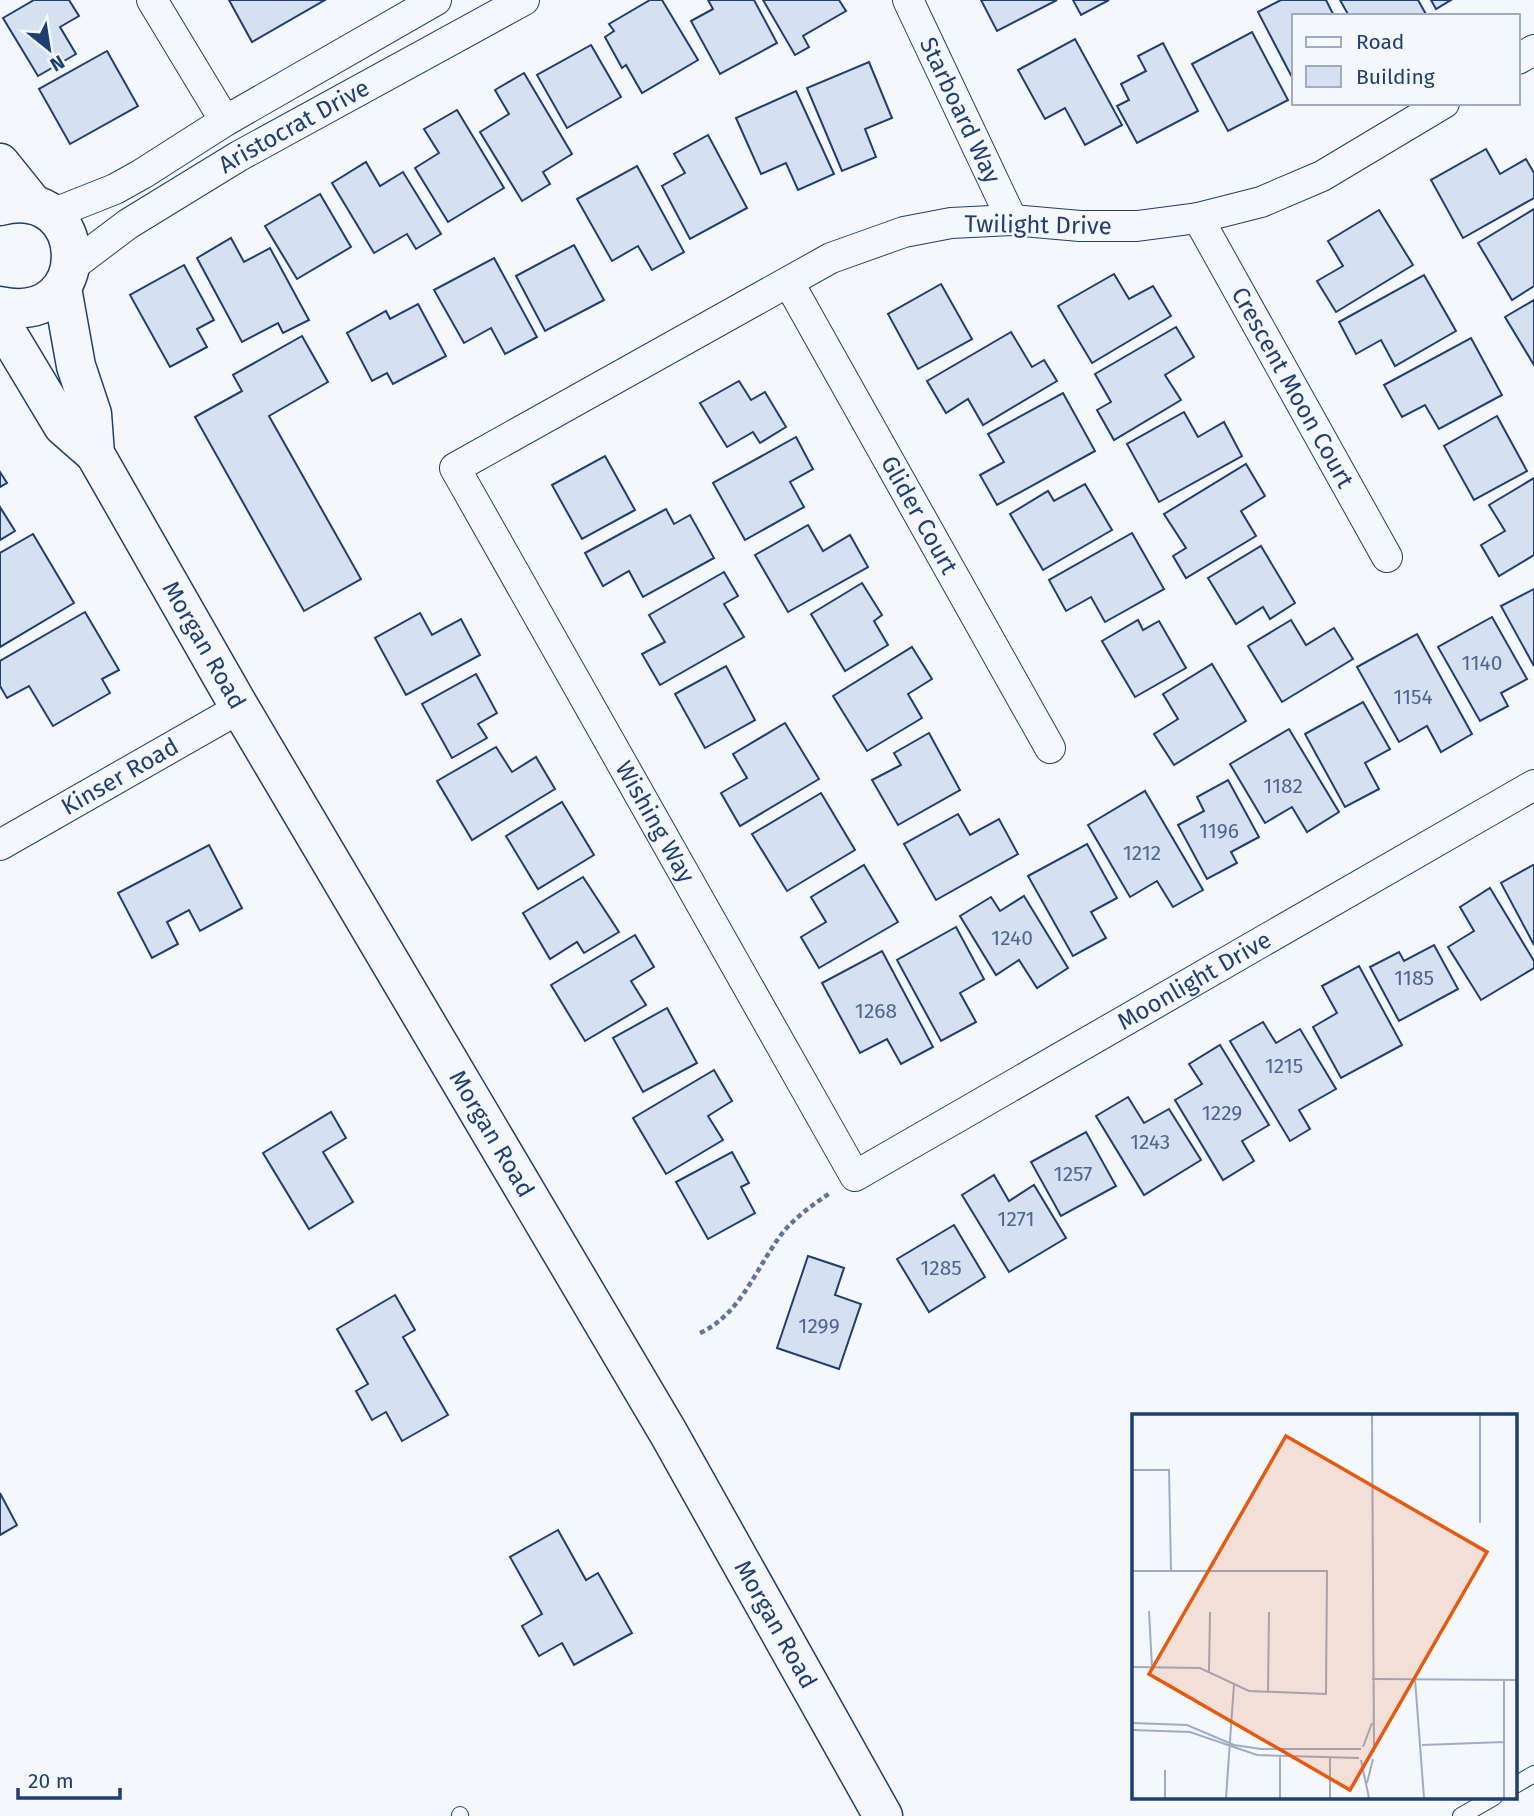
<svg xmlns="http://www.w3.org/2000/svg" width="1534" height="1816" font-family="'Fira Sans',sans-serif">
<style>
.building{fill:#d5e0f0;stroke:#1d3f73;stroke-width:2}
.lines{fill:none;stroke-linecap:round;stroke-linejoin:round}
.service-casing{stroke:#1d3f73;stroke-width:18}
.minor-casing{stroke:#1d3f73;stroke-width:32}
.tertiary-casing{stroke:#1d3f73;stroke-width:41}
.path{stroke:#5e769c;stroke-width:4.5;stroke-dasharray:5 3.5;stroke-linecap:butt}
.service{stroke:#f4f7fb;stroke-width:16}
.minor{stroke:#f4f7fb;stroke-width:30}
.tertiary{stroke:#f4f7fb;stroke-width:38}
.labels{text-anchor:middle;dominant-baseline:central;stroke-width:5;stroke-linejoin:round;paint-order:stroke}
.number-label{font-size:21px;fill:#4b6792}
.street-label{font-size:24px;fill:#1d3f73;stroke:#f4f7fb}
.inset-road{fill:none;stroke:#9eadc5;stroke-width:2}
.view{fill:#e8590c;fill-opacity:0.15;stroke:#e8590c;stroke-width:3.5}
.inset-edge{fill:none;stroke:#1d3f73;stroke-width:3.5}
</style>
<rect width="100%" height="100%" fill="#f4f7fb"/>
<g class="building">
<polygon points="34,0 69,0 79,16 60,27 76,54 38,76 3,18"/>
<polygon points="229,0 325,0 252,42"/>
<polygon points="650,0 662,0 698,60 642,93 626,65 622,68 605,37 614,31 609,24"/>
<polygon points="708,0 754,0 777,43 720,74 691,21 713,9"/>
<polygon points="763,0 839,0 846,11 803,36 809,47 795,55"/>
<polygon points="981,0 1057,0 997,31"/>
<polygon points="1073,0 1109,0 1081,15"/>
<polygon points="1281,0 1326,0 1334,16 1294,16 1294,81 1258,12"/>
<polygon points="1340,0 1418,0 1427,16 1349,16"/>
<polygon points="1431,0 1451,0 1436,9"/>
<polygon points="1252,32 1288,100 1228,131 1192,64"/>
<polygon points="1075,39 1122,125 1085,145 1065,108 1045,119 1018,70"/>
<polygon points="1163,43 1198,111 1137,143 1117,106 1129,100 1121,84 1146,71 1138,56"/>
<polygon points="591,45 621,97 567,128 537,75"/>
<polygon points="107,51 138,106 70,144 39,89"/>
<polygon points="869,62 892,118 865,129 876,157 842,171 807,88"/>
<polygon points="524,73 572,154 543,172 550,184 522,201 480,132 509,114 495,90"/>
<polygon points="796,91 834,174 798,190 786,163 761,174 736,118"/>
<polygon points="457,110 504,188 448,222 415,168 439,153 424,129"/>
<polygon points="708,135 747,208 690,239 662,186 685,173 674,154"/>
<polygon points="1486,149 1500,174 1526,159 1534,173 1534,198 1463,238 1431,180"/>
<polygon points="366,162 380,186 403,172 441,234 416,249 407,234 374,253 332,183"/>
<polygon points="637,166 684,252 652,270 638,246 612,261 577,199"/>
<polygon points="320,194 351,247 297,279 265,226"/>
<polygon points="1534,209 1534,286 1512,300 1478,243"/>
<polygon points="1379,210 1413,265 1336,312 1317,281 1343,266 1328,241"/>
<polygon points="231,238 244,262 270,248 309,320 283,333 278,323 242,342 197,258"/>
<polygon points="574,245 604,300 545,331 516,276"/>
<polygon points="494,258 537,337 505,354 491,328 464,343 434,290"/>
<polygon points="184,265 214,320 197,329 207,347 170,367 130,295"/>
<polygon points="1114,274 1129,299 1153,286 1171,316 1092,363 1058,306"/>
<polygon points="1424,275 1456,331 1395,366 1381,340 1356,354 1339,322"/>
<polygon points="941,284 972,339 918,369 888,314"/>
<polygon points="1534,300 1534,365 1505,317"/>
<polygon points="418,304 446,356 393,384 387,373 372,381 347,333 386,311 390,319"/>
<polygon points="1176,327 1194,357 1165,375 1181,400 1114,440 1097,410 1111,402 1095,374"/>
<polygon points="1011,332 1032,367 1044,360 1057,381 983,425 968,399 946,413 927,381"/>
<polygon points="302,336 328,382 269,416 361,579 304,611 195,417 242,391 233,375"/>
<polygon points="1471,338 1502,395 1439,429 1425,405 1402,417 1384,385"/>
<polygon points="739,381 751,400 765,392 786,427 760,443 753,432 727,447 700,403"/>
<polygon points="1063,393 1095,451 997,505 980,475 1004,462 988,434"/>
<polygon points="1184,412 1198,437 1224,422 1242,456 1159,502 1127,444"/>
<polygon points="1497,416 1527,471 1474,500 1444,446"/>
<polygon points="796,437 813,469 790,482 804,507 745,540 713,483"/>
<polygon points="605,456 635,510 582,539 552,485"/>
<polygon points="1246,464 1265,496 1241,511 1256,536 1186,578 1173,556 1186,548 1164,514"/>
<polygon points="0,472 7,483 0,487"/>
<polygon points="1534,478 1534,555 1499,576 1481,545 1505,531 1489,505"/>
<polygon points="1085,484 1112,530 1043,570 1010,514 1048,491 1054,501"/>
<polygon points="0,507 15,531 0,540"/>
<polygon points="666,509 674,524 690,515 714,558 643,597 629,571 603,586 585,553"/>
<polygon points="808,525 823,551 850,535 868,567 788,612 755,555"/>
<polygon points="1132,533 1164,589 1105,622 1091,597 1066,611 1049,580"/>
<polygon points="33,534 74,603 0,647 0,553"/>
<polygon points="1261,546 1295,603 1270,619 1263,607 1236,624 1208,578"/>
<polygon points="724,572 738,596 724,604 744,637 660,685 642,654 665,642 649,615"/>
<polygon points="862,583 882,615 874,621 888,645 845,671 811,614"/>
<polygon points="1534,589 1534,666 1501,606"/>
<polygon points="85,612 119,670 102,679 110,693 53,726 29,686 7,698 0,686 0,661"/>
<polygon points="420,613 432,635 461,619 480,655 406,695 375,638"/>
<polygon points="1492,617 1527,679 1501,693 1508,706 1480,721 1438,647"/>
<polygon points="1138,620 1143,630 1159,621 1186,668 1135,697 1102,641"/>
<polygon points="1291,620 1306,645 1334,628 1353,659 1282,702 1248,646"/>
<polygon points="1417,634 1472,734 1441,752 1427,726 1399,742 1357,667"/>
<polygon points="912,647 932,679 908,694 922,718 867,751 833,696"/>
<polygon points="1212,664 1246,721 1174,765 1154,734 1178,719 1163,694"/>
<polygon points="726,666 755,720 705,748 675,694"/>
<polygon points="476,674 497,713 478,724 487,738 452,758 422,704"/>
<polygon points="1363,702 1390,749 1365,763 1379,789 1345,807 1305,734"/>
<polygon points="785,723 819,779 740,826 721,793 747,778 733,754"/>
<polygon points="1289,729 1339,812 1307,832 1292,807 1265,823 1230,764"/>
<polygon points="929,733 960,790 898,825 872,780 901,765 894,753"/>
<polygon points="496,747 512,772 536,757 555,789 472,840 437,781"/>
<polygon points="1228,780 1259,837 1231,852 1237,863 1207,879 1178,825 1204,811 1197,797"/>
<polygon points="1145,791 1203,890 1173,907 1157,881 1130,897 1088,825"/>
<polygon points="821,793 855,850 787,891 752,834"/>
<polygon points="562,802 594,855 538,889 506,836"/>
<polygon points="958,814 970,835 999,819 1018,854 936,900 904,844"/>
<polygon points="1087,844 1117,898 1091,912 1106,938 1073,956 1028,876"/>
<polygon points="209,845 242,908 200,931 189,910 167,922 178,944 152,958 118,893"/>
<polygon points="864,865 898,922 819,968 801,937 826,922 811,897"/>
<polygon points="1533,865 1534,866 1534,945 1501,883"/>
<polygon points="583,877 619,932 584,953 577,942 550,959 523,913"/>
<polygon points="1490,888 1534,961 1534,968 1481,1000 1448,947 1474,931 1460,907"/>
<polygon points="1024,896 1068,968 1037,988 1019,960 996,975 960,916 991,897 1000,911"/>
<polygon points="956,927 984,979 960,993 976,1022 941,1041 897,960"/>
<polygon points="635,935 654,967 631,981 646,1005 585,1041 551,985"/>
<polygon points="1434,945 1458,989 1399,1021 1370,967 1399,952 1404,961"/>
<polygon points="882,951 933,1047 901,1064 887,1039 860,1053 822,983"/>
<polygon points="1359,966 1402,1045 1341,1078 1313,1027 1337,1013 1322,986"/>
<polygon points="667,1008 697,1063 643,1092 613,1038"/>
<polygon points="1263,1022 1276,1043 1300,1029 1336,1089 1299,1110 1310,1129 1290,1141 1230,1041"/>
<polygon points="1220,1045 1269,1125 1242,1141 1254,1161 1223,1180 1175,1100 1202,1084 1189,1064"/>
<polygon points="714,1070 732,1101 708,1116 723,1140 666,1174 633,1118"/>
<polygon points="1128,1097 1144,1123 1169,1109 1201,1160 1144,1195 1096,1116"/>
<polygon points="331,1112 346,1138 323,1152 353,1202 309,1229 263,1153"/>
<polygon points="1086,1132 1116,1186 1061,1216 1031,1162"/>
<polygon points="732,1152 749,1183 741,1187 755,1213 708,1239 676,1182"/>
<polygon points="994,1175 1009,1201 1034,1185 1066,1238 1009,1272 962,1195"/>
<polygon points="954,1225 985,1277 929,1312 897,1259"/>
<polygon points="808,1256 844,1268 835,1295 861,1304 839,1369 777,1348"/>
<polygon points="395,1295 415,1330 403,1337 448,1415 402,1441 386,1412 372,1420 356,1391 368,1384 337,1329"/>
<polygon points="0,1493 17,1525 0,1535"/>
<polygon points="558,1530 586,1580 598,1573 632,1633 574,1665 562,1643 539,1656 522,1626 542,1614 510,1557"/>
</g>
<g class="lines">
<g class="service-casing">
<g id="service">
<polyline points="1515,1785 1534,1774"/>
<polyline points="460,1815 460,1816"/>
<polyline points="1461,1816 1494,1797"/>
</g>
</g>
<g class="minor-casing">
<g id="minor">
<polyline points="152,0 225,121"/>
<path id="s1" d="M 908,0 L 1012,220"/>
<polyline points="1518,59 1534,50"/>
<path id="s2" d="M 1444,103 L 1322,176 L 1261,202 L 1198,218 L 1137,226 L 1080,226 L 1012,220 L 951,223 L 904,232 L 831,258 L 455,468 L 855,1176 L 1534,785"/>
<polyline points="52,214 115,189 142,174 225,121 436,0"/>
<path id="s3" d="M 1198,218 L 1387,557"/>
<path id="s4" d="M 71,267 L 128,224 L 239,156 L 524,0"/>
<path id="s5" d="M 789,283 L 1050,748"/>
<path id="s6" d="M 0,845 L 240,708"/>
</g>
</g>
<g class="tertiary-casing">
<g id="tertiary">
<polyline points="0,163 33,204"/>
<path d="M 0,206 C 92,182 97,327 0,306"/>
<polyline points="62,288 76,366 92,414 95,454"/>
<path id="s7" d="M 0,321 L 63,426 L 95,454 L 240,708 L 669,1434 L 883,1816"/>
</g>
</g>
<path class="path" d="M 700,1333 C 739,1315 754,1273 778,1239 C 791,1220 811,1206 830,1193"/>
<use href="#service" class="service"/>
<use href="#minor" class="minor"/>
<use href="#tertiary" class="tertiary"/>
</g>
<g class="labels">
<g class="number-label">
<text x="1482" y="663">1140</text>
<text x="1413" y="697">1154</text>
<text x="1283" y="786">1182</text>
<text x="1219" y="831">1196</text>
<text x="1142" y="853">1212</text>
<text x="1012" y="938">1240</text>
<text x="1414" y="978">1185</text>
<text x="876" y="1011">1268</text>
<text x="1284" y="1066">1215</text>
<text x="1222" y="1113">1229</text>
<text x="1150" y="1142">1243</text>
<text x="1073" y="1174">1257</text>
<text x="1016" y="1219">1271</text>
<text x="941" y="1268">1285</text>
<text x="819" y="1326">1299</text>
</g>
<g class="street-label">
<text stroke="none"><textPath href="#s1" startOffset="122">Starboard Way</textPath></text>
<text stroke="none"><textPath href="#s4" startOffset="264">Aristocrat Drive</textPath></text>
<text transform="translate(1038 225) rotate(1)">Twilight Drive</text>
<text stroke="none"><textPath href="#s3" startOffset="194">Crescent Moon Court</textPath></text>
<text stroke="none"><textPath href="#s5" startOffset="266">Glider Court</textPath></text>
<text stroke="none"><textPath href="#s7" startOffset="385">Morgan Road</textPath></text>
<text stroke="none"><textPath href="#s6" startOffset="138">Kinser Road</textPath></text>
<text stroke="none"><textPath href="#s2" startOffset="1484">Wishing Way</textPath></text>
<text stroke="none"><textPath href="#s2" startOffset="2282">Moonlight Drive</textPath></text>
<text stroke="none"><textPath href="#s7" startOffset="952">Morgan Road</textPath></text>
<text stroke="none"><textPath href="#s7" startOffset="1519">Morgan Road</textPath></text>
</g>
</g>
<g transform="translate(1132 1414)">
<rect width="385" height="385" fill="#f4f7fb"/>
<path class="inset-road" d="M 240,1 L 242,338M 348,1 L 348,109M 0,56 L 37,56 L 39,157M 0,157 L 195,157 L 194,280 L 117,277 L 68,254 L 0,253M 17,197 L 20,253M 77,257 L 78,198M 240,265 L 385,266M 283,265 L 292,384M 372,266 L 372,384M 136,279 L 137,198M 0,309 L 55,311 L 102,331 L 129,335 L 229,335M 0,316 L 58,318 L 125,341 L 227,344M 290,331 L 372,328M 231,333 L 240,309M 148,341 L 148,384M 198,343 L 198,384M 229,346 L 237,384M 235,369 L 241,345M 33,384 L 33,356M 94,384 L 102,270"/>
<path class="view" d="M 154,22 L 355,138 L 218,376 L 17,260 Z"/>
<rect width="385" height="385" class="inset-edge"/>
</g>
<rect x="1292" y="14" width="228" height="91" fill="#f4f7fb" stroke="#9eadc5" stroke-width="2"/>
<rect x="1306" y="37" width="35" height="10" fill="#f4f7fb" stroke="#9eadc5" stroke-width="2"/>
<text x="1356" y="49" font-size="21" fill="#1d3f73">Road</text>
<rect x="1306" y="66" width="35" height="21" fill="#d5e0f0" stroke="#9eadc5" stroke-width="2"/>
<text x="1356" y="84" font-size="21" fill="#1d3f73">Building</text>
<g transform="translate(49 49) rotate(150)" stroke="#f4f7fb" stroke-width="5" paint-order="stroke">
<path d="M0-5L12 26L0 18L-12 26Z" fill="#1d3f73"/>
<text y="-10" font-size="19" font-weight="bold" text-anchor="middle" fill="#1d3f73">N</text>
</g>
<path d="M18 1788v10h102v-10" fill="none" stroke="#1d3f73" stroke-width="3.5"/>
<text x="28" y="1788" font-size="21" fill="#1d3f73" stroke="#f4f7fb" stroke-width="5" paint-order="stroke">20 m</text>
</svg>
